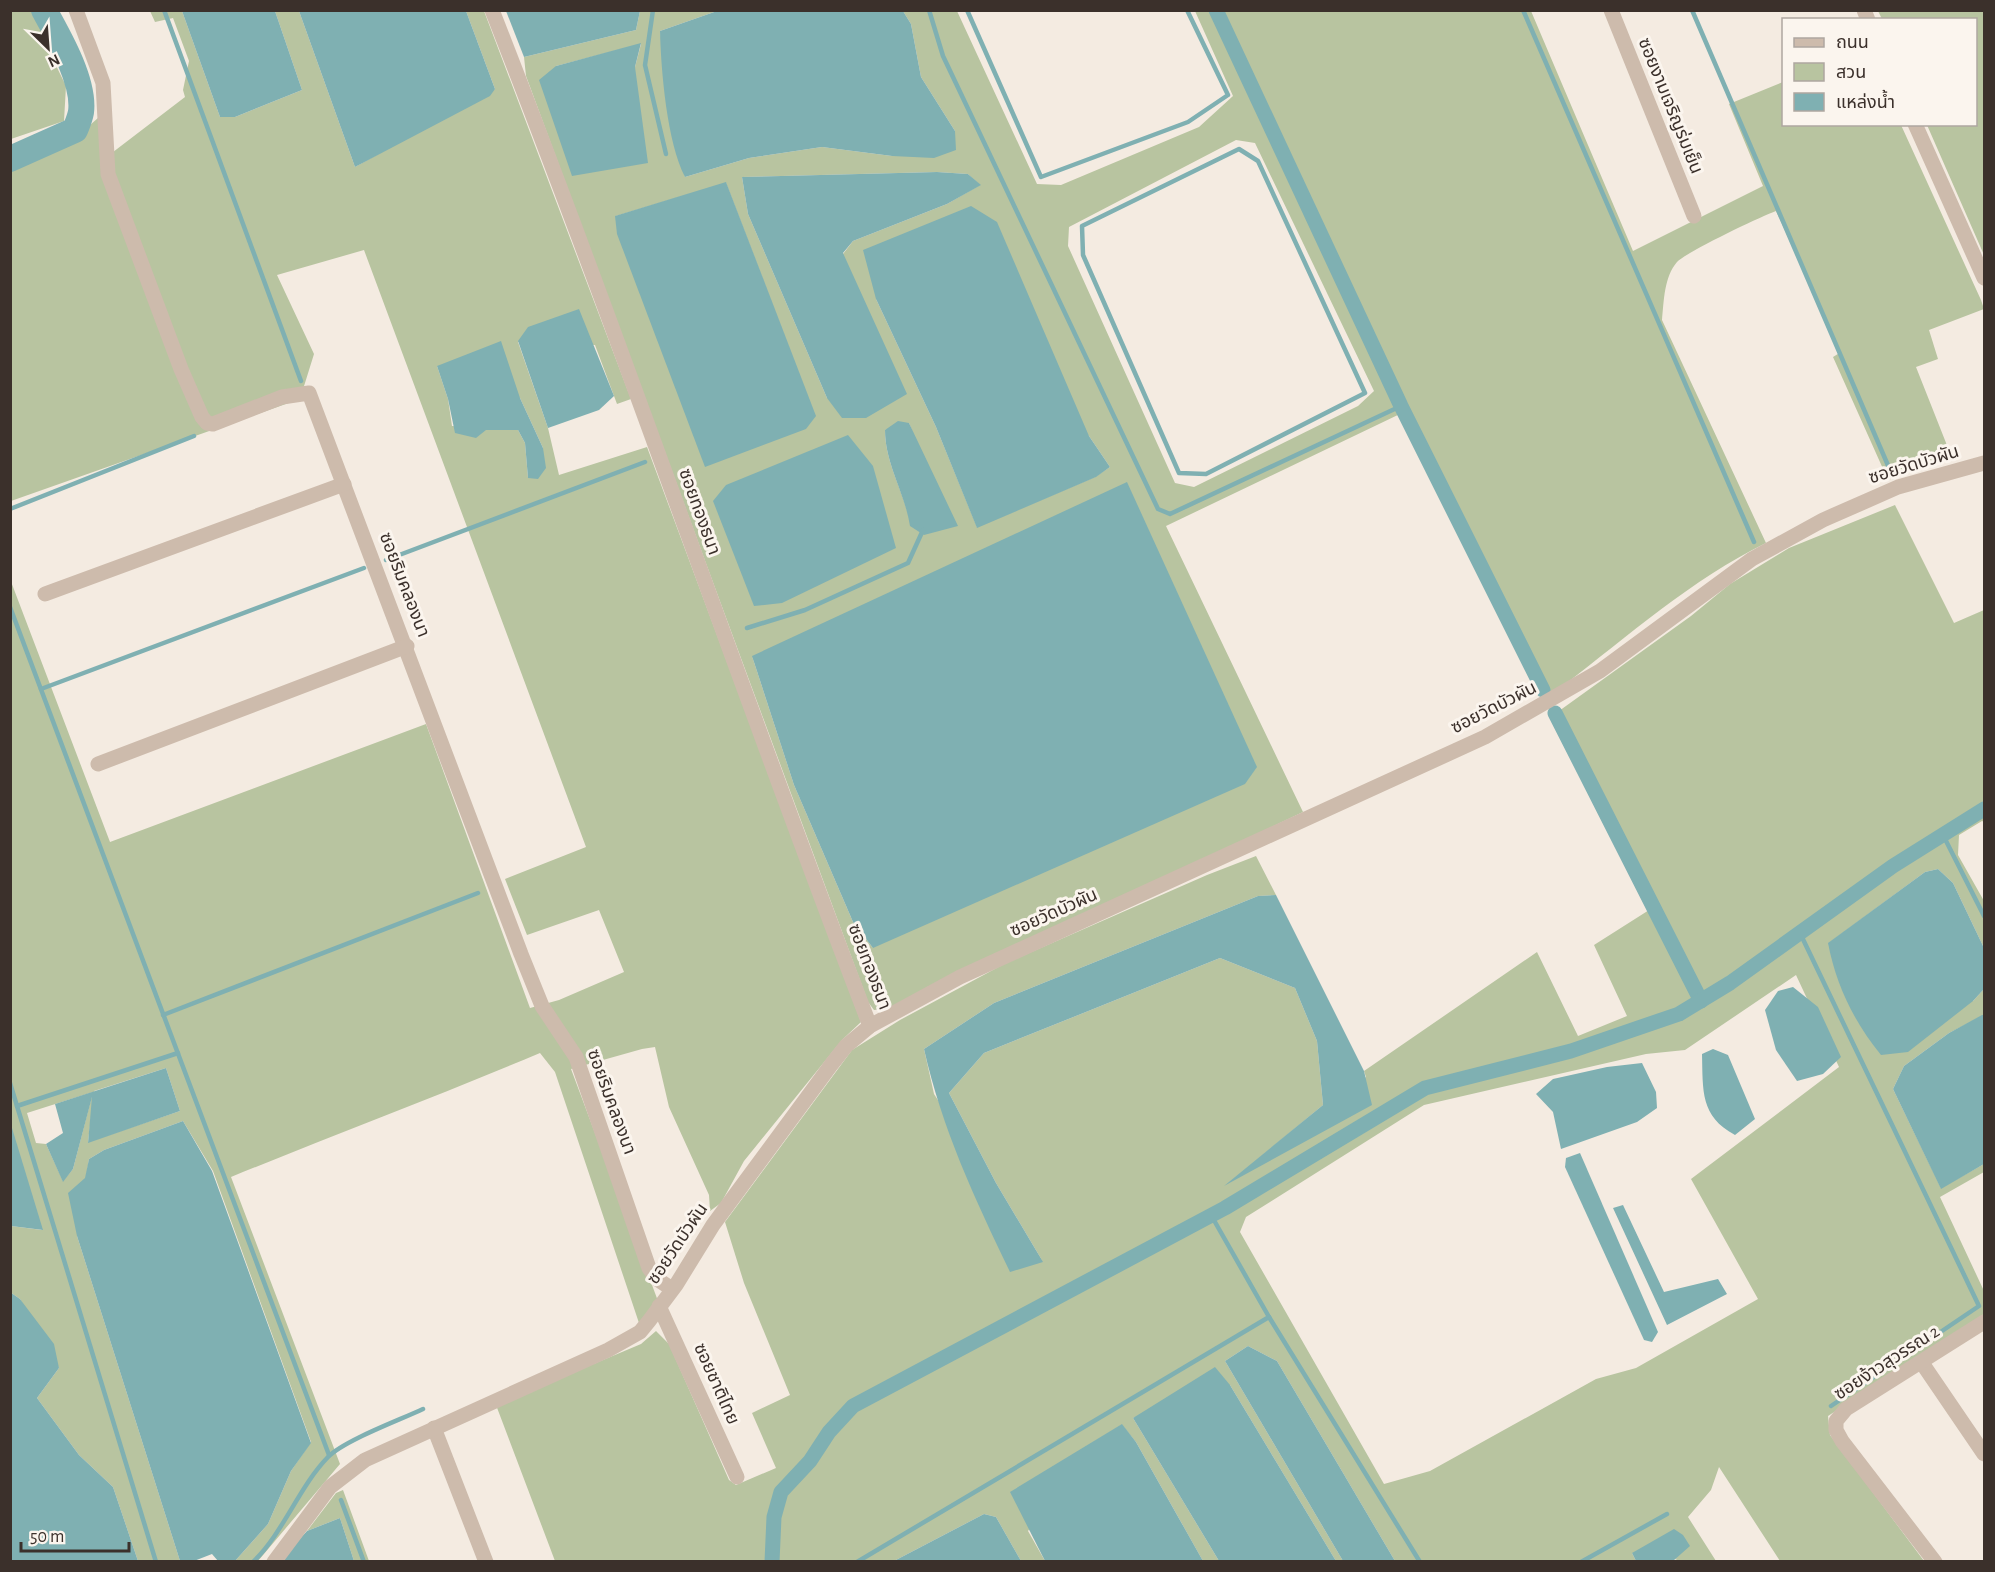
<svg xmlns="http://www.w3.org/2000/svg" width="1995" height="1572" font-family="'Alegreya Sans','Noto Sans Thai',sans-serif">
<style>
.green{fill:#b8c4a0;fill-rule:evenodd}
.water{fill:#7fb0b2}
.lines{fill:none;stroke-linecap:round;stroke-linejoin:round}
.stream{stroke:#7fb0b2;stroke-width:4.5}
.canal{stroke:#7fb0b2;stroke-width:15}
.river{stroke:#7fb0b2;stroke-width:26}
.minor{stroke:#cdbbac;stroke-width:15}
.tertiary{stroke:#cdbbac;stroke-width:15}
.labels{text-anchor:middle;dominant-baseline:central;stroke-width:6;stroke-linejoin:round;paint-order:stroke}
.street-label{font-size:18px;fill:#3b302b;stroke:#fbf5ee}
</style>
<rect width="100%" height="100%" fill="#f4ebe1"/>
<g class="green">
<polygon points="10,11 37,11 44,41 66,86 64,121 11,139"/>
<path d="M 150,11 L 182,11 L 220,117 L 235,117 L 302,90 L 275,11 L 299,11 L 355,167 L 495,89 L 466,11 L 484,11 L 631,399 L 617,404 L 595,345 L 518,342 L 548,428 L 559,475 L 647,447 L 861,1022 L 842,1040 L 744,1161 L 721,1203 L 710,1211 L 709,1195 L 669,1107 L 655,1047 L 642,1049 L 571,1069 L 658,1301 L 639,1323 L 555,1072 L 540,1053 C 438,1096 334,1135 231,1177 L 340,1464 L 258,1561 L 235,1561 L 268,1524 L 291,1471 L 311,1442 L 213,1171 L 183,1121 L 104,1150 L 89,1159 L 77,1236 L 180,1561 L 138,1561 L 113,1487 L 79,1455 L 37,1398 L 59,1368 L 20,1299 L 10,1292 L 11,1226 L 42,1230 L 10,1129 L 10,579 L 110,842 L 426,724 L 530,1008 L 559,1000 L 624,972 L 599,910 L 527,935 L 505,879 L 586,847 L 364,250 L 277,275 L 314,354 L 300,399 L 11,501 L 11,167 L 65,147 L 98,118 L 101,138 L 100,162 L 185,97 L 183,90 L 189,61 L 173,18 L 155,22 ZM 437,366 L 520,398 L 543,448 L 528,478 L 525,443 L 518,430 L 452,426 L 448,399 ZM 166,1068 L 180,1111 L 88,1142 L 94,1091 ZM 93,1092 L 73,1169 L 63,1181 L 46,1144 L 36,1143 L 27,1113 Z"/>
<path d="M 640,11 L 717,11 L 660,31 L 685,177 L 749,158 L 822,147 L 892,156 L 955,131 L 921,77 L 911,24 L 903,11 L 957,11 L 1037,184 L 1061,185 L 1199,127 L 1233,96 L 1195,11 L 1531,11 L 1633,251 L 1763,186 L 1729,104 L 1783,82 L 1784,124 L 1901,125 L 1981,300 L 1984,309 L 1929,330 L 1938,359 L 1916,367 L 1952,458 L 1888,480 L 1833,357 L 1841,352 L 1776,211 C 1760,217 1688,251 1677,262 C 1664,277 1664,301 1662,320 L 1766,543 C 1692,579 1628,636 1563,686 L 1542,696 L 1535,689 L 1402,413 L 1166,526 L 1303,812 L 891,1008 L 874,1010 L 868,1002 L 526,76 L 524,57 L 636,30 ZM 641,44 L 635,67 L 556,66 ZM 1236,140 L 1255,143 L 1374,391 L 1358,406 L 1194,487 L 1175,483 L 1068,246 L 1069,227 ZM 937,172 L 968,174 L 980,185 L 947,204 L 853,241 L 843,254 L 827,398 L 748,214 L 742,177 ZM 726,183 L 815,416 L 616,216 ZM 876,299 L 1089,436 L 1110,467 L 1095,477 L 977,527 L 936,427 ZM 909,423 L 915,438 L 911,526 C 905,493 885,464 885,430 ZM 752,656 L 873,948 L 853,922 L 794,785 Z"/>
<polygon points="1878,11 1984,11 1984,255 1927,125 1976,124 1976,20 1882,19"/>
<path d="M 1895,505 L 1954,623 L 1984,610 L 1984,822 L 1982,821 L 1959,835 L 1958,855 L 1984,901 L 1984,948 L 1953,883 L 1938,869 L 1925,872 L 1829,943 L 1973,1001 L 1984,989 L 1984,1015 L 1949,1033 L 1904,1066 L 1893,1089 L 1941,1188 L 1984,1164 L 1984,1172 L 1940,1197 L 1984,1291 L 1984,1314 L 1828,1416 L 1830,1435 L 1924,1561 L 1780,1561 L 1719,1467 L 1711,1490 L 1688,1517 L 1716,1561 L 1673,1561 L 1677,1559 L 1632,1553 L 1636,1561 L 1395,1561 L 1277,1361 L 1248,1346 L 1225,1361 L 1343,1561 L 1336,1561 L 1230,1385 L 1133,1418 L 1219,1561 L 1203,1561 L 1136,1442 L 1122,1425 L 1092,1443 L 1028,1531 L 1045,1561 L 1021,1561 L 996,1517 L 984,1514 L 894,1561 L 555,1561 L 496,1405 L 641,1344 L 656,1331 L 669,1344 L 729,1480 L 736,1485 L 776,1468 L 752,1413 L 790,1395 L 744,1283 L 725,1222 L 852,1050 L 900,1020 L 1004,964 L 1207,875 L 1256,856 L 1276,895 L 1258,896 L 994,1003 L 924,1049 L 934,1094 L 1043,1262 L 996,1183 L 949,1093 L 984,1053 L 1220,958 L 1295,988 L 1317,1041 L 1323,1105 L 1228,1184 L 1366,1077 L 1364,1071 L 1537,952 L 1578,1036 L 1627,1016 L 1594,945 L 1657,905 L 1559,711 L 1691,616 L 1730,584 L 1789,548 ZM 1796,975 L 1839,1067 L 1691,1179 L 1758,1299 L 1636,1368 L 1596,1379 L 1430,1471 L 1384,1484 L 1240,1232 L 1246,1217 L 1424,1105 L 1646,1054 L 1685,1050 Z"/>
<polygon points="343,1490 369,1561 354,1561 340,1518 307,1531 336,1493"/>
</g>
<g class="water">
<polygon points="182,11 275,11 302,90 235,117 220,117"/>
<polygon points="299,11 466,11 495,89 490,96 355,167"/>
<polygon points="506,11 640,11 636,30 524,57"/>
<path d="M 717,11 L 903,11 L 911,24 L 921,77 L 955,131 L 956,150 L 934,158 L 892,156 L 822,147 L 749,158 L 685,177 C 667,142 661,71 660,31 Z"/>
<polygon points="641,43 635,67 648,163 572,176 539,80 556,66"/>
<polygon points="937,172 968,174 981,185 947,204 853,241 843,253 907,394 866,418 842,418 827,398 748,214 742,177"/>
<polygon points="726,182 816,416 806,429 705,467 617,234 615,216"/>
<polygon points="971,206 997,222 1089,436 1110,467 1096,477 977,528 936,427 876,299 863,250"/>
<polygon points="579,309 614,396 599,410 548,428 518,341 528,327"/>
<polygon points="501,341 520,398 543,448 546,468 538,479 528,478 525,443 518,430 486,430 476,438 455,433 448,399 437,366"/>
<path d="M 898,421 L 909,423 L 958,526 L 924,535 L 910,526 C 905,493 885,464 885,430 Z"/>
<polygon points="848,435 873,466 896,548 782,603 754,606 713,501 726,485"/>
<polygon points="1127,482 1257,767 1245,784 873,948 853,922 794,785 752,656"/>
<path d="M 1938,869 L 1953,883 L 1984,948 L 1984,989 L 1973,1001 L 1908,1052 L 1881,1055 C 1854,1022 1836,985 1828,943 L 1925,872 Z"/>
<path d="M 1276,895 L 1364,1071 L 1372,1105 L 1224,1186 L 1323,1105 L 1317,1041 L 1295,988 L 1220,958 L 984,1053 L 949,1093 L 996,1183 L 1043,1262 L 1010,1272 C 975,1199 942,1129 924,1049 L 994,1003 L 1258,896 Z"/>
<polygon points="1793,987 1818,1007 1841,1057 1823,1074 1797,1081 1776,1050 1765,1010 1778,991"/>
<polygon points="1982,1015 1984,1015 1984,1164 1941,1189 1893,1089 1904,1066 1949,1033"/>
<path d="M 1713,1049 L 1728,1055 L 1755,1119 L 1735,1135 C 1700,1116 1703,1091 1702,1054 Z"/>
<polygon points="1642,1063 1656,1092 1657,1108 1637,1122 1561,1149 1553,1112 1536,1094 1553,1079 1607,1067"/>
<polygon points="166,1068 180,1111 88,1143 92,1097 73,1169 63,1182 46,1144 63,1133 55,1104"/>
<polygon points="183,1121 212,1171 311,1443 291,1471 268,1524 235,1561 218,1561 212,1554 194,1561 180,1561 77,1236 68,1193 85,1178 89,1159 104,1150"/>
<polygon points="12,1128 43,1230 11,1226"/>
<polygon points="1580,1153 1658,1332 1652,1342 1644,1340 1565,1167 1566,1158"/>
<polygon points="1623,1205 1664,1292 1718,1279 1727,1294 1667,1325 1613,1208"/>
<polygon points="10,1292 20,1299 54,1344 59,1368 37,1398 79,1455 113,1487 138,1561 11,1561"/>
<polygon points="1248,1346 1277,1361 1395,1561 1343,1561 1225,1361"/>
<polygon points="1215,1367 1230,1385 1336,1561 1219,1561 1133,1418"/>
<polygon points="1122,1424 1136,1442 1203,1561 1045,1561 1010,1492"/>
<polygon points="984,1514 996,1517 1021,1561 894,1561"/>
<polygon points="340,1518 354,1561 284,1561 284,1556 307,1531"/>
<polygon points="1674,1529 1683,1535 1690,1546 1673,1561 1636,1561 1632,1553"/>
</g>
<g class="lines">
<g class="stream">
<polyline points="164,10 301,381"/>
<polyline points="653,10 645,65 666,154"/>
<polyline points="929,10 943,56 1158,509 1170,514 1401,406"/>
<polyline points="967,10 1041,177 1188,122 1228,95 1187,10"/>
<polyline points="1523,10 1754,542"/>
<polyline points="1692,10 1893,477"/>
<polygon points="1239,149 1258,161 1365,393 1206,474 1179,473 1083,255 1082,226"/>
<polyline points="10,509 194,436"/>
<polyline points="386,560 645,462"/>
<polyline points="10,607 329,1455"/>
<polyline points="747,628 805,610 908,563 923,530"/>
<polyline points="41,689 364,568"/>
<polyline points="1943,835 1984,916"/>
<polyline points="1800,933 1979,1306 1831,1406"/>
<polyline points="163,1015 478,893"/>
<polyline points="10,1083 156,1562"/>
<polyline points="17,1106 178,1053"/>
<polyline points="1211,1215 1269,1317 1420,1562"/>
<polyline points="341,1500 364,1562"/>
<path d="M 253,1562 C 284,1532 298,1488 328,1457 C 345,1440 400,1420 423,1409"/>
<polyline points="857,1562 1269,1317"/>
<polyline points="1581,1562 1667,1514"/>
</g>
<g class="canal">
<polyline points="1216,10 1401,406 1543,690"/>
<polyline points="1555,713 1701,1001"/>
<polyline points="772,1562 774,1517 781,1492 810,1461 829,1432 853,1406 1225,1208 1425,1088 1571,1051 1679,1014 1730,983 1893,866 1984,809"/>
</g>
<path class="river" d="M 10,159 L 75,130 C 77,125 80,118 81,112 C 85,82 59,37 44,10"/>
<g class="minor">
<polyline points="76,10 103,83 108,174 181,369 202,417 207,423 213,424 282,397 309,393 521,954 542,1006 576,1057 649,1268 657,1279 672,1289"/>
<path d="M 492,10 C 624,347 740,689 870,1026"/>
<polyline points="1611,10 1694,216"/>
<polyline points="45,594 344,484"/>
<polyline points="98,764 407,646"/>
<polyline points="659,1306 737,1477"/>
<polyline points="1922,1363 1984,1454"/>
<polyline points="434,1428 486,1562"/>
<polyline points="274,1562 330,1487 365,1460 608,1350 640,1332 649,1321 676,1285 713,1225 831,1065 846,1046 870,1026 960,977 1485,737 1600,671 1752,559 1823,520 1898,487 1984,463"/>
<polyline points="1935,1562 1842,1441 1836,1430 1836,1421 1846,1409 1984,1322"/>
</g>
<g class="tertiary">
<polyline points="1864,10 1868,20"/>
<polyline points="1915,124 1984,278"/>
</g>
</g>
<g class="labels">
<g class="street-label">
<text transform="translate(1670 106) rotate(68)">ซอยงามเจริญร่มเย็น</text>
<text transform="translate(1914 465) rotate(-17)">ซอยวัดบัวผัน</text>
<text transform="translate(699 512) rotate(70)">ซอยทองธนา</text>
<text transform="translate(404 585) rotate(69)">ซอยริมคลองนา</text>
<text transform="translate(1494 708) rotate(-27)">ซอยวัดบัวผัน</text>
<text transform="translate(1054 913) rotate(-24)">ซอยวัดบัวผัน</text>
<text transform="translate(869 967) rotate(69)">ซอยทองธนา</text>
<text transform="translate(611 1102) rotate(70)">ซอยริมคลองนา</text>
<text transform="translate(678 1244) rotate(-56)">ซอยวัดบัวผัน</text>
<text transform="translate(1887 1363) rotate(-33)">ซอยง้าวสุวรรณ 2</text>
<text transform="translate(716 1384) rotate(66)">ซอยชาติไทย</text>
</g>
</g>
<rect width="1995" height="1572" fill="none" stroke="#3b302b" stroke-width="24"/>
<rect x="1782" y="18" width="195" height="108" fill="#fbf5ee" stroke="#aea6a0" stroke-width="1.5"/>
<rect x="1794" y="38" width="30" height="9" fill="#cdbbac" stroke="#aea6a0" stroke-width="1.5"/>
<text x="1836" y="48" font-size="18" fill="#3b302b">ถนน</text>
<rect x="1794" y="63" width="30" height="18" fill="#b8c4a0" stroke="#aea6a0" stroke-width="1.5"/>
<text x="1836" y="78" font-size="18" fill="#3b302b">สวน</text>
<rect x="1794" y="93" width="30" height="18" fill="#7fb0b2" stroke="#aea6a0" stroke-width="1.5"/>
<text x="1836" y="108" font-size="18" fill="#3b302b">แหล่งน้ำ</text>
<g transform="translate(48 48) rotate(155)" stroke="#fbf5ee" stroke-width="4.5" paint-order="stroke">
<path d="M0-4.5L10 22L0 15L-10 22Z" fill="#3b302b"/>
<text y="-9" font-size="16" font-weight="bold" text-anchor="middle" fill="#3b302b">N</text>
</g>
<path d="M21 1542v9h108v-9" fill="none" stroke="#3b302b" stroke-width="3"/>
<text x="30" y="1542" font-size="18" fill="#3b302b" stroke="#fbf5ee" stroke-width="4.5" paint-order="stroke">50 m</text>
</svg>
